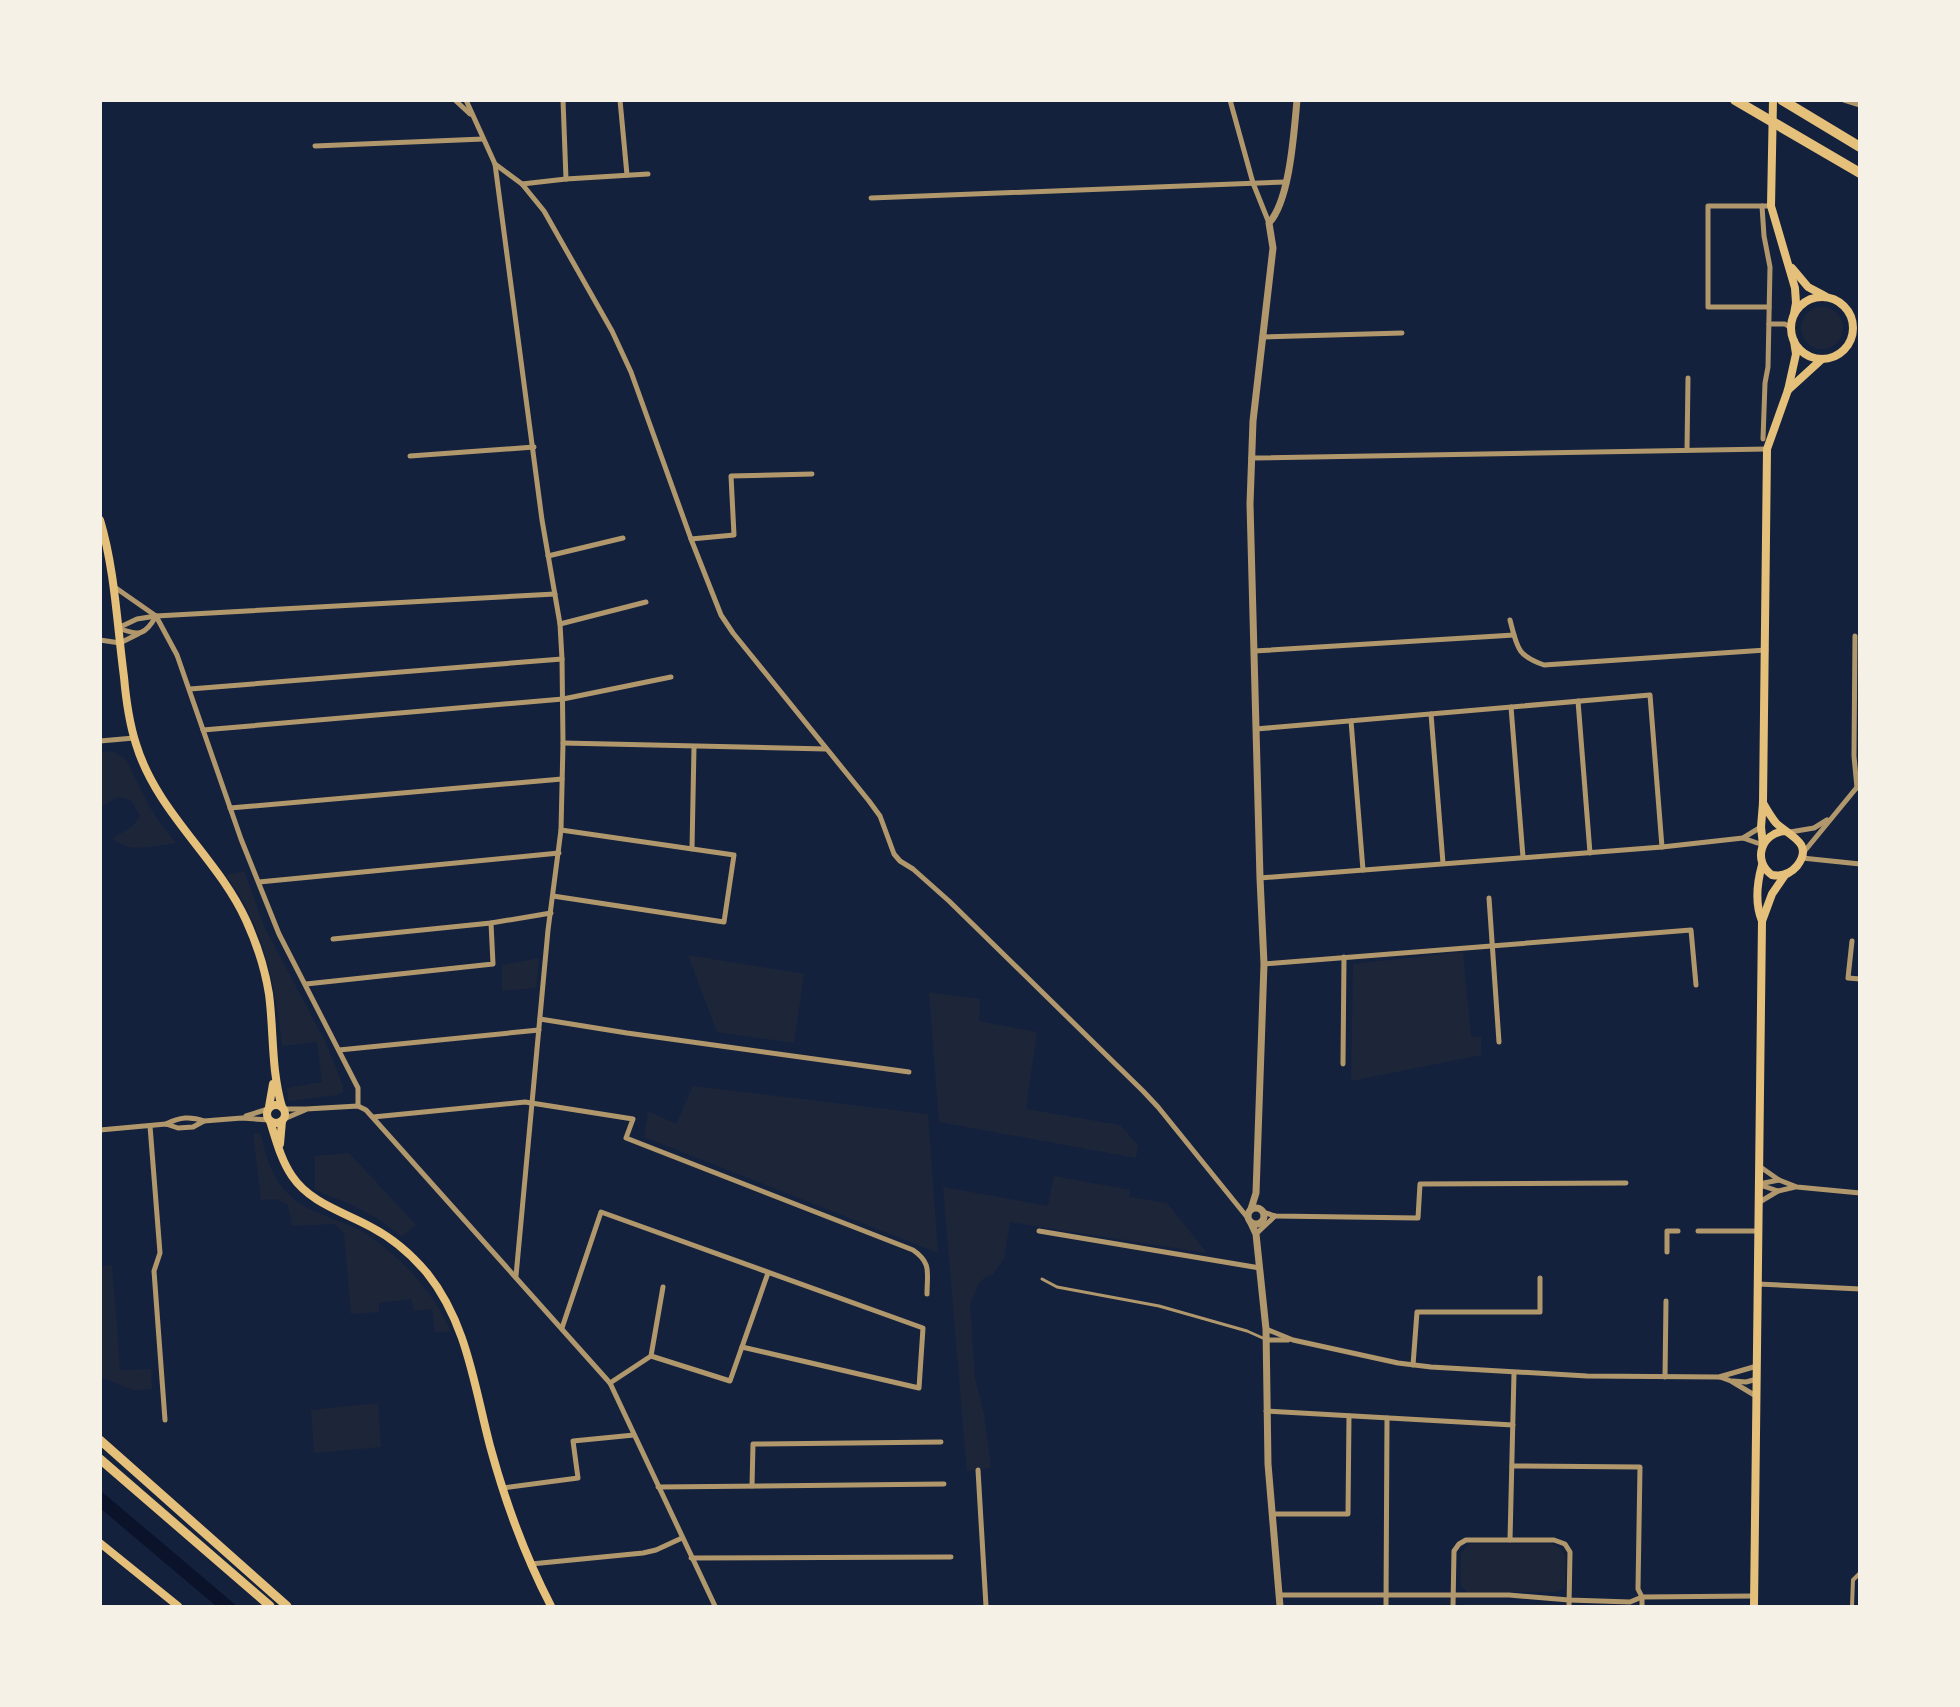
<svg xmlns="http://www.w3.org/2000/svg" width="1960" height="1707" font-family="Overpass,sans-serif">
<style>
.green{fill:#1d2539}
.water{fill:#0b132b}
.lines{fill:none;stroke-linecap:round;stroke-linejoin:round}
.service{stroke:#b1986c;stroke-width:3}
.pedestrian{stroke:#b1986c;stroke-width:4}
.minor{stroke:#b1986c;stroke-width:5}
.tertiary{stroke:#b1986c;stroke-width:7}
.secondary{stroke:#e5c07b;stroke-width:8}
.trunk{stroke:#e5c07b;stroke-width:9}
.motorway{stroke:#e5c07b;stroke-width:10}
</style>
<rect width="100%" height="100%" fill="#14213d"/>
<g class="green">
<circle cx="1822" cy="328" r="21"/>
<path d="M 113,751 L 126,760 L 149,806 L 162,826 L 176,843 C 158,845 127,855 113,838 L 133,826 L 140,816 L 131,800 L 118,797 L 101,807 L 101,752 Z"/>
<path d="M 244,871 L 265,928 L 326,1043 L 343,1086 L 343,1092 L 338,1095 L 288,1101 L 287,1088 L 322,1082 L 317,1042 L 282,1046 C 275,983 264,927 226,875 Z"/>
<polygon points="1463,952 1471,1037 1481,1037 1481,1055 1351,1081 1353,964"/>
<polygon points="688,955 804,974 794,1043 717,1032"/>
<polygon points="539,958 536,988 502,991 502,965"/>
<polygon points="929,992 980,999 979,1021 1037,1032 1026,1109 1120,1125 1138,1145 1136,1158 939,1122"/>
<polygon points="693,1086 928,1114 938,1253 644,1137 648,1111 676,1124"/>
<path d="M 253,1133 L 260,1134 L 261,1136 C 270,1172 279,1195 314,1211 C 331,1219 349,1224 365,1233 C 402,1258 433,1291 451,1332 L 435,1332 L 432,1309 L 414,1311 L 411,1299 L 379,1303 L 379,1312 L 351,1314 L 344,1233 L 334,1224 L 292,1226 L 288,1205 L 277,1199 L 261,1200 Z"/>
<polygon points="349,1153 416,1225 402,1236 378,1219 352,1205 315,1190 315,1156"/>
<polygon points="1054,1176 1130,1190 1129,1197 1167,1203 1207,1253 1010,1222 1004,1259 993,1274 984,1278 978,1285 970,1304 975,1379 984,1414 991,1468 967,1471 943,1187 1048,1206"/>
<polygon points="112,1265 120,1370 151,1369 152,1389 133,1390 101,1377 101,1266"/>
<polygon points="378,1403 381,1447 314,1453 311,1410"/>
<path d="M 1470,1544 L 1552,1544 C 1571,1551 1565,1569 1565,1587 L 1562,1590 L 1556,1592 L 1467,1592 L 1461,1587 L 1461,1553 Z"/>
<polygon points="1467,1604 1556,1604 1562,1606 1463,1606"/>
</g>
<polygon class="water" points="100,1491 101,1491 237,1606 216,1606 101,1509"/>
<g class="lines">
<polyline class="service" points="1042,1279 1057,1287 1159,1306 1247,1331 1265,1339"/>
<polyline class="pedestrian" points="1852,1606 1853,1580 1860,1573"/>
<g class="minor">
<polyline points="455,100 470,114"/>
<polyline points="466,100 495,164 542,520 560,624 562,659 563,743 561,830 548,930 516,1276"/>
<polyline points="563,100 566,179"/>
<polyline points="620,100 627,175"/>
<polyline points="1230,100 1253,183 1269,223"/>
<polyline points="1844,100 1860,105"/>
<polyline points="315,146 483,139"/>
<polyline points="495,164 522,184 544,211 612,331 631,372 691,539 721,615 733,633 869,801 880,816 894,854 900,861 913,869 949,901 1143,1091 1158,1107 1247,1217"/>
<polyline points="522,184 566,179 648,174"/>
<polyline points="871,198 1286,182"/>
<polyline points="1762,206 1764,236 1770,267 1768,367 1765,383 1763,439"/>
<polyline points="1769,307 1708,307 1708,206 1771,206"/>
<polyline points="1769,324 1785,324 1791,328"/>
<polyline points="1262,337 1402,333"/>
<polyline points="1687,450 1688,378"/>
<polyline points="410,456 534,447"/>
<polyline points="1251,458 1767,449"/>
<polyline points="691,539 734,535 731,476 812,474"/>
<polyline points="548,556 623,538"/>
<polyline points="113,586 156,616 177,655 241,839 279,934 358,1088 358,1106"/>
<path d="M 1510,620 C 1517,647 1517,656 1544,665 L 1766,650"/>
<polyline points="560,624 646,602"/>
<polyline points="118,628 137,619 156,616 555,594"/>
<path d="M 118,628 C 139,636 145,636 156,616"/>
<polyline points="1855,636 1854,756 1857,788"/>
<polyline points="100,640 120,643 138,634"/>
<polyline points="1254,651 1514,635"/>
<polyline points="190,689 562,659"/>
<polyline points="1578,701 1590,853"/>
<polyline points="1511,707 1523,857"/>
<polyline points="1431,714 1443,863"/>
<polyline points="1351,721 1363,870"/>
<polyline points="1256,729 1650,695 1662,847"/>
<polyline points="203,730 563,699 671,677"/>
<polyline points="100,741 134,738"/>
<polyline points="563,743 826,749"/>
<polyline points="230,808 562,779"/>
<polyline points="1790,832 1814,828 1827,820"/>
<polyline points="1743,838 1763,845"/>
<polyline points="692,849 694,747"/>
<polyline points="1803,853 1858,786"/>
<polyline points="1802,858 1860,864"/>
<polyline points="1260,878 1662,847 1743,838 1761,827"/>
<polyline points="259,882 559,853"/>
<polyline points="553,896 724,922 734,855 561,830"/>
<polyline points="1489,898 1499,1042"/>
<polyline points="333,939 491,923 551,913"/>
<polyline points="1852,941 1848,978 1860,979"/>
<polyline points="1264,964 1691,930 1696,985"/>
<polyline points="306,984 493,964 491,923"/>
<polyline points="540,1019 627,1033 909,1072"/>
<polyline points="339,1050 539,1030"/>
<polyline points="1343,1064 1344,957"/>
<polyline points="283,1109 306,1109 358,1106 366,1110 610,1383 715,1606"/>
<polyline points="246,1116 268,1109"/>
<path d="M 373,1117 L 525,1102 L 633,1119 L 626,1138 L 913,1250 C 932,1263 927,1273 927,1294"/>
<polyline points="284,1119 305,1110"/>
<path d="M 166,1124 C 180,1117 190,1116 204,1121"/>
<polyline points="150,1126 160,1253 154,1271 165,1420"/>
<polyline points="100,1130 166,1124 178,1128 193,1127 204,1121 242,1118 269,1120"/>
<polyline points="1759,1166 1779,1180 1797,1187 1860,1193"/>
<polyline points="1759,1184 1779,1180"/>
<polyline points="1760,1185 1778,1191"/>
<polyline points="1758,1203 1778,1191 1795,1187"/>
<polyline points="1263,1212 1275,1216 1418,1218 1420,1184 1626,1183"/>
<polyline points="1039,1231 1260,1268"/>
<polyline points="1698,1231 1758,1231"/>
<polyline points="1256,1234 1275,1216"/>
<polyline points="1667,1252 1667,1231 1678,1231"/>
<polyline points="1757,1284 1860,1289"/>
<polyline points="562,1328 601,1212 923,1328 919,1388 742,1347"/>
<polyline points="1266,1329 1293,1340 1398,1363 1431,1367 1587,1376 1719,1377 1757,1366"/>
<polyline points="1266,1340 1288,1340"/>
<polyline points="651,1356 730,1381 768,1273"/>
<polyline points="1413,1365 1417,1312 1540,1312 1540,1278"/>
<polyline points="1665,1377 1666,1301"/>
<polyline points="1720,1377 1731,1381 1756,1396"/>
<polyline points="1733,1381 1746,1382 1757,1379"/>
<polyline points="610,1383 651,1356 663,1287"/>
<polyline points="1266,1411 1513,1425"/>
<polyline points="1512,1466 1640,1467 1638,1589 1642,1597 1642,1606"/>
<polyline points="978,1470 986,1606"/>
<polyline points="752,1486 753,1444 941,1442"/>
<polyline points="658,1487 944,1484"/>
<polyline points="503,1488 578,1478 573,1441 634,1435"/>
<polyline points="1273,1514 1348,1514 1349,1416"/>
<polyline points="1510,1540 1514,1373"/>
<polyline points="691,1558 951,1557"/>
<polyline points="531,1564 643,1553 656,1550 682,1538"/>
<polyline points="1280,1595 1509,1595 1569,1600 1630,1602 1642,1597 1754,1596"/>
<polyline points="1386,1606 1387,1418"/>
<polyline points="1453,1606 1454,1551 1459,1544 1466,1540 1554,1540 1565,1544 1570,1552 1569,1606"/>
</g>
<g class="tertiary">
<circle cx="1256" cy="1216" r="8"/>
<path d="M 1251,1209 L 1256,1193 L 1264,964 L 1260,878 L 1250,504 L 1253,421 L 1273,248 L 1269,223 C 1290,200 1294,132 1297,100"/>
<polyline points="1251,1223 1256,1234 1266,1329 1268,1464 1280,1606"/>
</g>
<g class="secondary">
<polyline points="1773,100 1771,206 1795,288 1796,303 1794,314"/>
<polyline points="1792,268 1808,287 1825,296"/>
<circle cx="1822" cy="328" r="31"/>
<polyline points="1788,390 1822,359"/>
<path d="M 100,520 C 115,570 117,625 124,677 C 126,700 129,722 136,744 C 157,813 217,857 246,920 C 257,944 265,969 269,994 C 274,1033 271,1069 282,1107"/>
<path d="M 1763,803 C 1767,810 1771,817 1776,823 C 1788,835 1815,843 1797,866 C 1790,874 1782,877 1772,875 C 1752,861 1761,833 1785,831"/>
<polyline points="1763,845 1761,827 1763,803 1767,449 1788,390 1796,354 1794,341"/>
<path d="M 1762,921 C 1755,904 1757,883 1762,865"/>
<circle cx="276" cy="1114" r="9"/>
<polyline points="269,1107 273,1084"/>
<path d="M 270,1121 C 276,1140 281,1160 292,1176 C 310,1203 344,1212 371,1227 C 392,1238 411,1254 427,1273 C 467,1323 474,1385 490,1446 C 505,1501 525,1556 551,1606"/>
<polyline points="280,1144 282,1121"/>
<polyline points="100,1543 178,1606"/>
<polyline points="1754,1606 1762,921 1772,894 1785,875"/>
</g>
<g class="trunk">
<polyline points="100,1440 287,1606"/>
<polyline points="100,1459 270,1606"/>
</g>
<g class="motorway">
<polyline points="1735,100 1860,173"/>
<polyline points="1782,100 1860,147"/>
</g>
</g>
<rect width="1960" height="1707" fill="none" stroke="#f6f1e7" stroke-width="204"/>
</svg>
